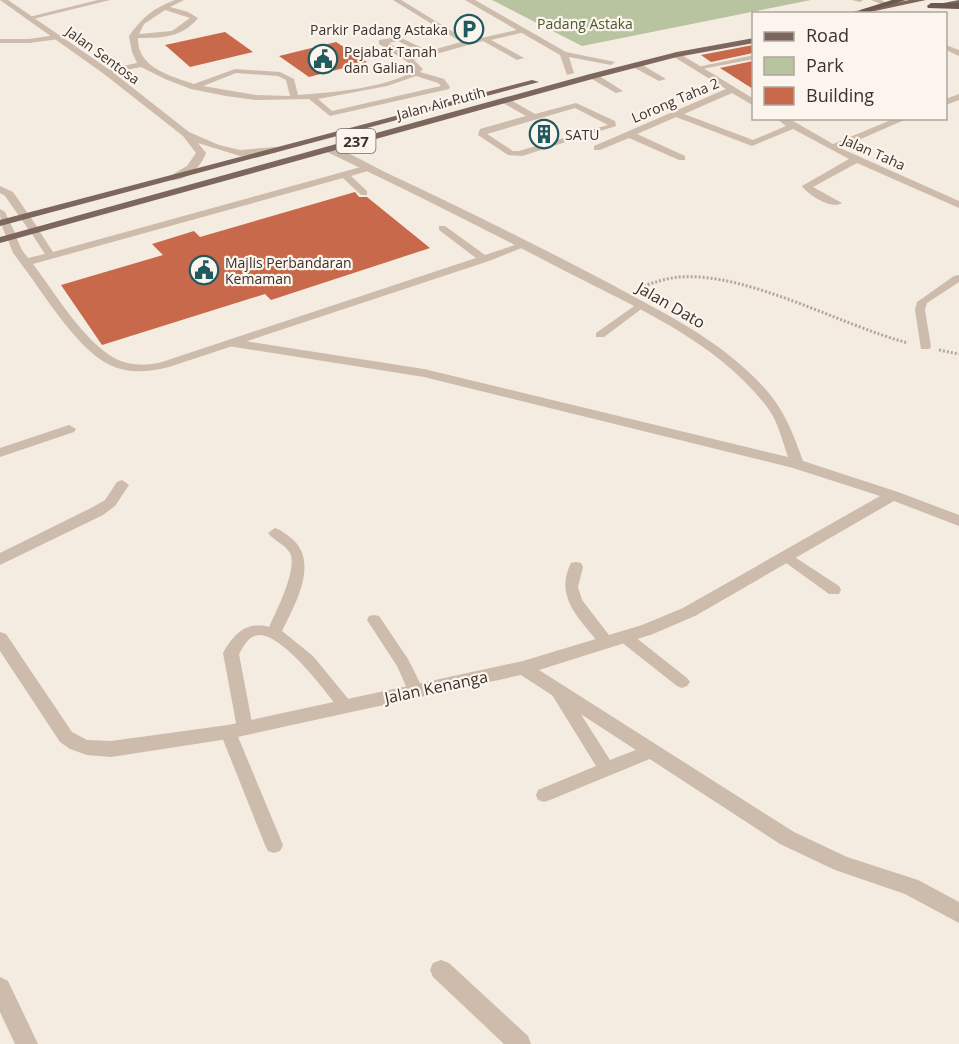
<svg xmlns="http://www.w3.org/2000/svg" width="959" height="1044" font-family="'Open Sans',sans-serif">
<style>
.green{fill:#b8c4a0}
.building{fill:#c8694b}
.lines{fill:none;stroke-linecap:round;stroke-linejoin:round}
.path{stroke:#b9a596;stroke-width:3;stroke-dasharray:2 2;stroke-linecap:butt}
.service{fill:#cdbbac;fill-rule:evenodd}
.minor{fill:#cdbbac;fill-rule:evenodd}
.tertiary{fill:#cdbbac;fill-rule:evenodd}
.primary{fill:#7d675c;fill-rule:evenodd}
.trunk{fill:#6c584f;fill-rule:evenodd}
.labels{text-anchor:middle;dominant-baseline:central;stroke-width:4.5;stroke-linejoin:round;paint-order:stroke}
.far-park-label{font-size:14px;fill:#4a5a2e;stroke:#fbf5ee}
.far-poi-label{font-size:14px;fill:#3b302b;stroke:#fbf5ee;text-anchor:start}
.far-street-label{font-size:14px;fill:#3b302b;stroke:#fbf5ee}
.shield{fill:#fbf5ee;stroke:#756b66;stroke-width:1.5}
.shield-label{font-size:15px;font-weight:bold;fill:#3b302b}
.street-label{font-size:16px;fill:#3b302b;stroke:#fbf5ee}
</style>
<rect width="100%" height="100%" fill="#f4ebe1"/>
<polygon class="green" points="492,0 811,0 582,46"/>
<g class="building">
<polygon points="225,32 253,52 190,67 165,45"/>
<polygon points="336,42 367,62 309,77 279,56"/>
<polygon points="753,45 753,53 711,62 701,55"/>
<polygon points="753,61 753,89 720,68"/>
<polygon points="355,192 359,197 367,197 430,248 271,300 265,294 102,345 61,285 163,255 152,244 194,231 200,237"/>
</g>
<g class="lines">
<g class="path">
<path d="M 640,287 C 653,283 666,278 680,277 C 748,272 840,325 908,343"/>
<polyline points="939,350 959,354"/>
</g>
<g class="service">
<polygon points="98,0 110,0 29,20 25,18"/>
<path d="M 175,0 L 184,0 L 170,7 L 188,12 L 198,18 C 182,38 161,38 138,38 C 137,68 171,76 194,84 L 235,69 L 280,72 L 294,79 L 298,95 C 326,93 393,88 415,69 L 406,61 L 379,44 L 379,40 L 399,37 L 429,51 L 461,42 L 393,0 L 401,0 L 468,41 L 525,28 L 525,32 L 491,40 L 524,58 L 517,60 L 483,41 L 414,60 L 423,69 L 420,72 L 444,79 L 450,87 L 449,89 L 330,116 L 309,99 L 256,100 L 226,96 L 191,89 L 165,79 L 141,67 L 104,74 L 104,70 L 137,63 L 132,52 L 129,36 C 143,17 152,9 175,0 ZM 165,10 L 190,18 L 172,31 L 139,34 L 144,24 ZM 398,41 L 422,53 L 410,56 L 389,43 ZM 236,73 L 278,76 L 286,80 L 290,96 L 256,95 L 203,86 ZM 416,76 L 438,83 L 441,86 L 332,111 L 318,99 L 387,86 Z"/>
<polygon points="852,0 863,0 860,2"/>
<polygon points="871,0 881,0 889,4 886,6"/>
<polygon points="56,35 59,35 59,39 29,43 0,43 0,39 29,39"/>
<polygon points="754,55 754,59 697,70 693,68"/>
<polygon points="633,63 639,63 666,79 659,81 633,67"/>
<polygon points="590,74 596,74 623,91 616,93 590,78"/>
<path d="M 503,99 L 509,99 L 535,114 L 576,103 L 615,121 L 616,126 L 522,156 L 508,155 L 478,135 L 480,129 L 526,116 L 503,103 ZM 575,108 L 608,125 L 519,151 L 513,151 L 487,134 Z"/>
<path d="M 368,165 L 373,168 L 371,170 L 351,176 L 367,191 L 367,195 L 361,195 L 343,178 L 33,264 C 55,293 83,341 116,359 C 130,366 146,366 162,362 L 476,258 L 439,230 L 439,226 L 445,226 L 485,255 L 524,242 L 529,245 L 489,261 L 169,367 C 149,372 129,374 110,365 C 75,349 38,284 13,253 L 7,237 L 15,235 L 22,250 L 28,258 L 45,254 L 30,231 L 32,229 L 38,229 L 53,252 Z"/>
<polygon points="959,275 959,282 927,303 925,310 931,347 929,349 921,349 915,310 917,302 954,276"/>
<polygon points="640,302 645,305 644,307 604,337 596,337 596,333"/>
<path d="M 275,528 C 281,530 286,534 291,538 C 320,561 295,605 282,631 L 313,656 L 354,706 L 352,710 L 346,712 L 340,710 C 326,692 283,634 259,635 C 248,636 244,646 239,654 L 253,728 L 251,733 L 245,735 L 239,733 L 237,728 L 223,653 C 234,634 246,621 269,627 C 276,612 298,569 290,553 C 285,544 274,541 268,533 Z"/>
<polygon points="787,552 839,586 841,590 839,594 829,594 782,560 780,557"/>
<path d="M 576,562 L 581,563 L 583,567 L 578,587 L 582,600 L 612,639 L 615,643 L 612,647 L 602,647 C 582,621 553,598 571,563 Z"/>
<polygon points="374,615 379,616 408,659 424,691 422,695 416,697 410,695 397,666 367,620 369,616"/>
<polygon points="625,631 630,633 687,678 690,682 687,686 682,688 677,686 620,641 618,637 620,633"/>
<polygon points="557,684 563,686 610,760 651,744 657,746 659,751 657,756 550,800 544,802 538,800 536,795 538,790 596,766 549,690 551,686"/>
<polygon points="228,725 234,727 236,732 283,845 280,851 274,853 268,851 265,845 220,732 222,727"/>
</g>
<g class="minor">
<path d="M 0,0 L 8,0 L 110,70 L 189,132 L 219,145 L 240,150 L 275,147 L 280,150 L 275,153 L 240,156 L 198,143 L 206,153 C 201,167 186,182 170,180 L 170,176 L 187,166 L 196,153 L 183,136 L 104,74 Z"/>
<polygon points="465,0 475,0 566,52 615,62 611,65 569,57 574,73 567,75 560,55"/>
<polygon points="946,45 959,50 959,56 946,50"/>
<path d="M 677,52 L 754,99 L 754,106 L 732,93 L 684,114 L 753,140 L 786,126 L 776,118 L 788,118 L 833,144 L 896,118 L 909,118 L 840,148 L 959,201 L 959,208 L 857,163 L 813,187 L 842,203 C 832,210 808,195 802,186 L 849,159 L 793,129 L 752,146 L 676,117 L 637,134 L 685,156 L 685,160 L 679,160 L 629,138 L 600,150 L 594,150 L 594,146 L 726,89 L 674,57 L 674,53 Z"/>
<polygon points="959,94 959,100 946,105 946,99"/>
<path d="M 325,147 C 338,145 373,167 387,173 C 480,217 574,263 664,313 C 689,327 714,342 736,361 C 776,395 786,413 803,461 L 898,492 L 959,515 L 959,526 L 894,501 L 695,616 L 653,634 L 539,670 L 794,832 L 847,857 L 918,880 L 959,902 L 959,923 L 905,894 L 835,870 L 780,844 L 521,675 L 228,739 L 111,757 L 87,755 L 70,749 L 60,742 L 0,651 L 0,632 L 6,634 L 72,732 L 87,740 L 111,741 L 228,725 L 523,661 L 642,625 L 683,608 L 880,496 L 793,468 L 424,377 L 228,346 L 226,343 L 232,339 L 424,369 L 788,457 C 782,440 778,421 767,407 C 718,342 635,307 565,271 C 485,229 405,189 325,151 Z"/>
<polygon points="69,425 76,429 74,432 0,457 0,448"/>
<polygon points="122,480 129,485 115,506 103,515 0,565 0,553 93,507 105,500 117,482"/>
<polygon points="441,960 449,963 528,1036 531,1044 504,1044 433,977 430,970 433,963"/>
<polygon points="0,977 8,981 38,1044 15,1044 0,1012"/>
</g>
<g class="tertiary">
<polygon points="0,186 13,192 40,231 39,233 31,233 5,196 0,193"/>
<path d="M 0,209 L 5,212 L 17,237 L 16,239 L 8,239 C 2,229 0,221 0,209 Z"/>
</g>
<g class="primary">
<polygon points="909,0 926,0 861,14 842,14"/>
<polygon points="959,0 959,4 932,8 928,6"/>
<polygon points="754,38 754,43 677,57 596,78 0,243 0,237 590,74 677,52"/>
<polygon points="532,80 539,82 0,226 0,220"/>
</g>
<g class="trunk">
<polygon points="892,0 906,0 864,13 860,10"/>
<polygon points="931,3 959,3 959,9 928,8 927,6"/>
</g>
</g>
<defs>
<g id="parking-ring" transform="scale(1.5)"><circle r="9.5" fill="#fbf5ee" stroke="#1f5a5e" stroke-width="1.5"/><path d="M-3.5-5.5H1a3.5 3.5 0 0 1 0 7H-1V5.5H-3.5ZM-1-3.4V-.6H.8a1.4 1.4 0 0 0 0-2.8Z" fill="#1f5a5e"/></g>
<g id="civic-ring" transform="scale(1.5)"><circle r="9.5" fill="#fbf5ee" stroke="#1f5a5e" stroke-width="1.5"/><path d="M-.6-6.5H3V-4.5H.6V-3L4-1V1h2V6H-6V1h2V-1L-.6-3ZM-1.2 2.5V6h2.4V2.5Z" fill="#1f5a5e"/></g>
<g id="building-ring" transform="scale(1.5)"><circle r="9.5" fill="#fbf5ee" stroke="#1f5a5e" stroke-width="1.5"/><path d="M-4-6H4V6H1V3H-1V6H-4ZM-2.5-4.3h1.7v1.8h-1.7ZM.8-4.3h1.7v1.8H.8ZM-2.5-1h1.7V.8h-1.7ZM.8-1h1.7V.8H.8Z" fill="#1f5a5e"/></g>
</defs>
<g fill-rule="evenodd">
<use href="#parking-ring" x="469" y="29"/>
<use href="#civic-ring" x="323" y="59"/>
<use href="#building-ring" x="544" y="134"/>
<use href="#civic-ring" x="204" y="270"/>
</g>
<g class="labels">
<g class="far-park-label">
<text x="585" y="23">Padang Astaka</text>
</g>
<g class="far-poi-label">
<text x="448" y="29" text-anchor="end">Parkir Padang Astaka</text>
<text x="344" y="51">Pejabat Tanah<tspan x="344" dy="16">dan Galian</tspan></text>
<text x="565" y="134">SATU</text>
<text x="225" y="262">Majlis Perbandaran<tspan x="225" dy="16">Kemaman</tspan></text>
</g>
<g class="far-street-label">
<text transform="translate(103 55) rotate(36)">Jalan Sentosa</text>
<text transform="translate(675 100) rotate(-23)">Lorong Taha 2</text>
<text transform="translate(441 103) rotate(-15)">Jalan Air Putih</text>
<text transform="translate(874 152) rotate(24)">Jalan Taha</text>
</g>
<rect class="shield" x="336.5" y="129" width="39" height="24" rx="4.5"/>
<g class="shield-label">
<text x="356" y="141">237</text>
</g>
<g class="street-label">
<text transform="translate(671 305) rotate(30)">Jalan Dato</text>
<text transform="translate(436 687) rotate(-12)">Jalan Kenanga</text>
</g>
</g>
<rect x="752" y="12" width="195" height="108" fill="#fbf5ee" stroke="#aea6a0" stroke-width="1.5"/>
<rect x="764" y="32" width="30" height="9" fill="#7d675c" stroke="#aea6a0" stroke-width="1.5"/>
<text x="806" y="42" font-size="18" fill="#3b302b">Road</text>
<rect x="764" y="57" width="30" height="18" fill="#b8c4a0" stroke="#aea6a0" stroke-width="1.5"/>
<text x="806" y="72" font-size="18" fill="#3b302b">Park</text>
<rect x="764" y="87" width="30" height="18" fill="#c8694b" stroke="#aea6a0" stroke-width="1.5"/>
<text x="806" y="102" font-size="18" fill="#3b302b">Building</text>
</svg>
